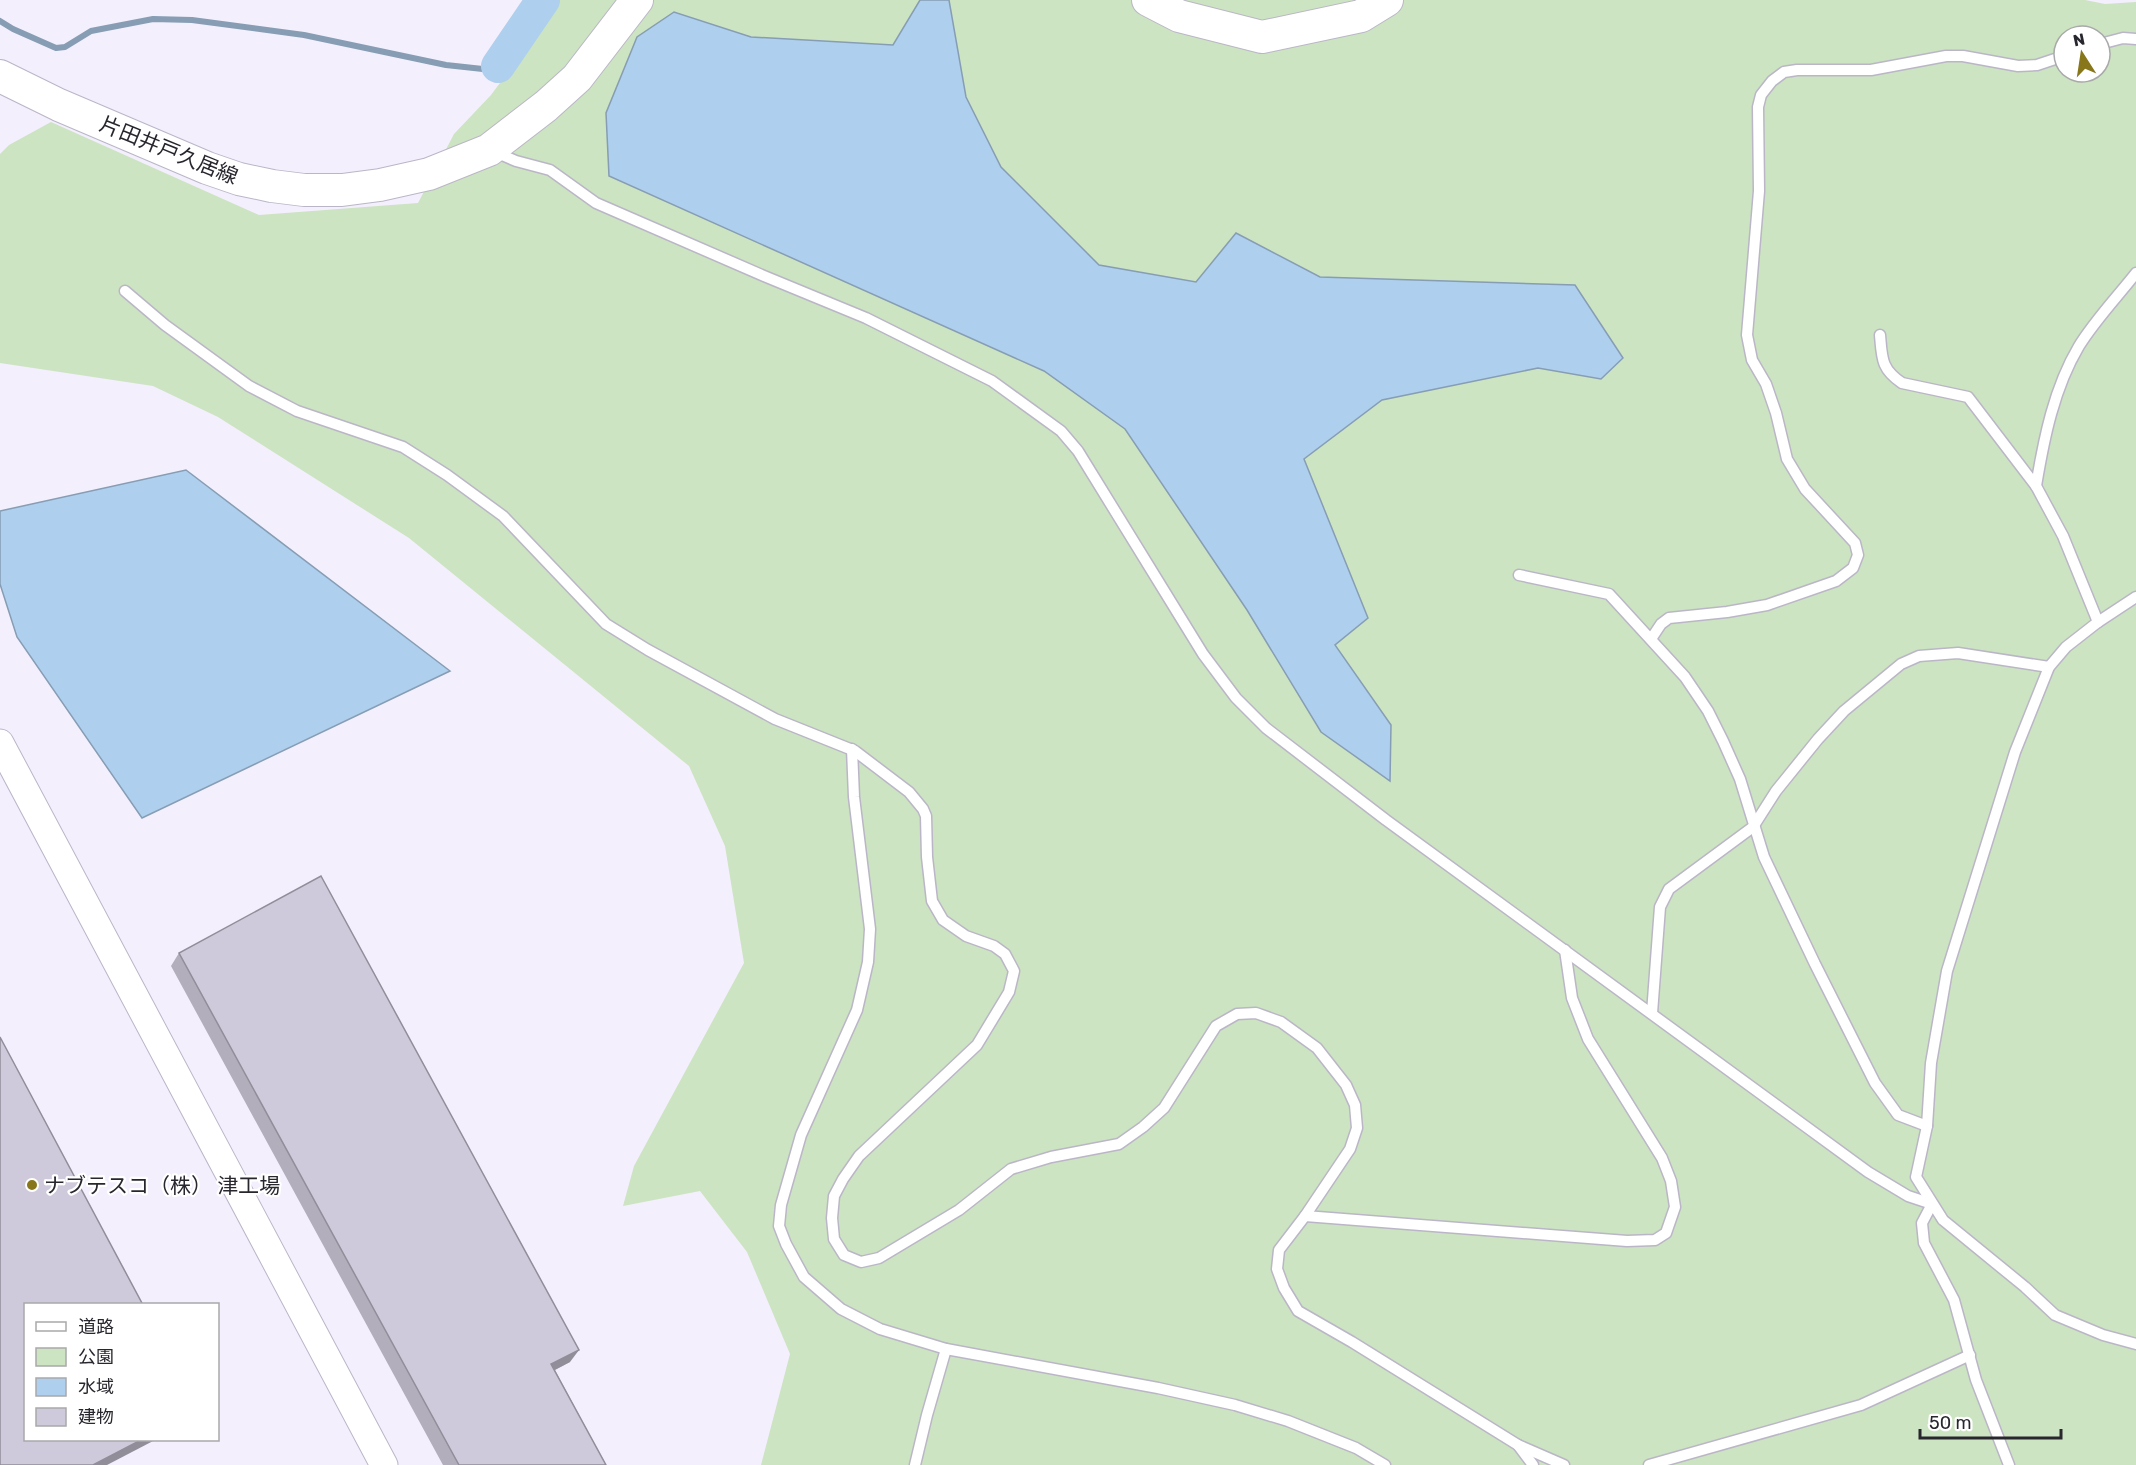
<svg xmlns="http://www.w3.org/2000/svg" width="2136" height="1465" font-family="Rubik,'Noto Sans JP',sans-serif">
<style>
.green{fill:#cce4c1;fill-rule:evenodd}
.water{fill:#aecfed;stroke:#869db4;stroke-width:1.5}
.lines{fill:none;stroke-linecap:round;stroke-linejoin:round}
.stream{stroke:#869db4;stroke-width:6}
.river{stroke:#aecfed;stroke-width:34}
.service-casing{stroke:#bbb6c7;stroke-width:13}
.tertiary-casing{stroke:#bbb6c7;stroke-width:29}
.secondary-casing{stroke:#bbb6c7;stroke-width:34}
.service{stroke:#fff;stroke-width:10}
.tertiary{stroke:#fff;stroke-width:27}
.secondary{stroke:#fff;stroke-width:32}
.wall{fill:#b2aebc}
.shaded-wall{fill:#918d99}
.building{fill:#cfcadb;stroke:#918d99;stroke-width:1.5}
.poi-dot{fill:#88761a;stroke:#fff;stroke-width:2}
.labels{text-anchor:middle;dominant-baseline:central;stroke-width:4.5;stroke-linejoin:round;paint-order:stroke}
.street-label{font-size:21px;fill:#29272e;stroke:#fff}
.poi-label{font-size:21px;fill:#29272e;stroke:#fff;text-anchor:start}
</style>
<rect width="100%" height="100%" fill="#f3effd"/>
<path class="green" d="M 535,0 L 920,0 L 893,45 L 751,37 L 674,12 L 1045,371 L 1125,429 L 1247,610 L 1321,732 L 1391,725 L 1335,645 L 1368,618 L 1304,459 L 1382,400 L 1538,368 L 1601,379 L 1623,357 L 1575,285 L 1320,277 L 1236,233 L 1196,282 L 1099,265 L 1001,167 L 966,97 L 949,0 L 2085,0 L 2105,4 L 2136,2 L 2136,1465 L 761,1465 L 790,1354 L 747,1252 L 700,1191 L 623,1206 L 634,1166 L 744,963 L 725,846 L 689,766 L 409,538 L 218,417 L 153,386 L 0,363 L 0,154 L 9,145 L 51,122 L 259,215 L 418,203 L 454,134 L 491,95 L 550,16 ZM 2064,36 L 2100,36 L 2100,72 L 2064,72 Z"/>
<g class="water">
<polygon points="920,0 949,0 966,97 1001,167 1099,265 1196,282 1236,233 1320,277 1575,285 1623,358 1601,379 1538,368 1382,400 1304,459 1368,618 1335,645 1391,725 1390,781 1321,732 1247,610 1125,429 1044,371 609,176 606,113 637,37 674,12 751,37 893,45"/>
<polygon points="186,470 450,671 142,818 17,637 0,584 0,511"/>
</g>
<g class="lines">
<polyline class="stream" points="0,21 13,29 56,48 65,47 91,31 153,19 192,20 304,35 446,65 492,70 498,66"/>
<polyline class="river" points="498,66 543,0"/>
<g class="service-casing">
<g id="service">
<polyline points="2100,44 2123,38 2136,39"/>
<polyline points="495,152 516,161 550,170 596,203 764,276 866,318 992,381 1061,431 1078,451 1203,654 1236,698 1266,728 1386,820 1868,1172 1908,1196 1932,1204"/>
<polyline points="125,291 165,325 249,386 297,411 403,447 447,475 503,516 606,624 648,650 775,719 855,751 909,792 923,809 926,816 927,857 932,901 943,920 966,936 994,946 1005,954 1014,971 1009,992 977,1045 859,1156 843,1179 834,1196 832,1218 834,1239 844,1255 861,1262 879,1258 959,1210 1011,1169 1051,1157 1119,1144 1143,1127 1164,1108 1216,1026 1237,1014 1256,1013 1281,1022 1317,1048 1346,1085 1355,1105 1357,1128 1350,1149 1305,1216 1279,1250 1277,1269 1284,1288 1298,1311 1352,1342 1518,1445 1564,1465"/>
<path d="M 1880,335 C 1882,358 1881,369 1902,383 L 1968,397 L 2036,486 L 2063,536 L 2098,622"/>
<path d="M 2036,486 C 2044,438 2054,388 2079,346 C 2095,320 2118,296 2136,273"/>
<polyline points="1519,575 1609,594 1685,677 1708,711 1723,741 1740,779 1764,857 1815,964 1875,1083 1898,1115 1927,1126"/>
<polyline points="2136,597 2098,622 2066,647 2049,667 2015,752 1947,971 1931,1063 1927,1126 1916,1177 1943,1220 2025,1287 2055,1315 2103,1335 2136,1344"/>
<polyline points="1651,639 1661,624 1669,618 1727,612 1767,605 1836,581 1853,568 1858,555 1855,543 1805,489 1787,459 1776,413 1766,384 1752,360 1747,335 1759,191 1758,107 1761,95 1772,81 1784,72 1797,70 1871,70 1946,56 1963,56 2018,66 2037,65 2064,56"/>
<polyline points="852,749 854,797 870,929 868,962 857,1010 801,1135 781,1205 779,1226 786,1244 804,1277 841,1309 880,1329 946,1349 1158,1388 1235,1405 1288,1421 1356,1448 1385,1465"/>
<polyline points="1652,1013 1660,907 1669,889 1753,827 1776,791 1818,739 1844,711 1901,664 1919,656 1958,653 2049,667"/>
<polyline points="1932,1204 1922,1223 1924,1243 1954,1300 1976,1380 2009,1465"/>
<polyline points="1305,1216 1627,1241 1655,1240 1666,1233 1675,1207 1671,1181 1662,1158 1588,1039 1572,998 1565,950"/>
<polyline points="1518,1445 1533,1465"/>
<polyline points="915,1465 927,1415 946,1349"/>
<polyline points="1649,1465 1861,1405 1970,1355"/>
</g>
</g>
<g class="tertiary-casing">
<polyline id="tertiary" points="0,743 384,1465"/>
</g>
<g class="secondary-casing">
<g id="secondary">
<polyline points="1148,0 1179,16 1262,37 1361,16 1387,0"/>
<polyline points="0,76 59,105 207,168 239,179 272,186 304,190 342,190 380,185 429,174 489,150 546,106 577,78 637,0"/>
</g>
</g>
<use href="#service" class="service"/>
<use href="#tertiary" class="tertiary"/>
<use href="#secondary" class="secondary"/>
</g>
<polygon class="wall" points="179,953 570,1362 555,1370 606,1465 443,1465 171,966"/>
<g class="shaded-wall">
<polygon points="579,1350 570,1362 543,1376 551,1364"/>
<polygon points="141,1440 155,1440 107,1465 93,1465"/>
</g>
<g class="building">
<polygon points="321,876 579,1350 551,1364 606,1465 459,1465 179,953"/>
<polygon points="0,1037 143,1305 26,1305 26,1440 141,1440 93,1465 0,1465"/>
</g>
<circle class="poi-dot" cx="32" cy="1185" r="6"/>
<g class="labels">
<g class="street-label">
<text transform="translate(169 150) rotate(22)">片田井戸久居線</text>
</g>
<g class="poi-label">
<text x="44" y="1185">ナブテスコ（株） 津工場</text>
</g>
</g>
<rect x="24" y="1303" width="195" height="138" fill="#ffffff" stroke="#a9a9ab" stroke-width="1.5"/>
<rect x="36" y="1322" width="30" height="9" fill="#ffffff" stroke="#a9a9ab" stroke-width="1.5"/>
<text x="78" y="1333" font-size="18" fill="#29272e">道路</text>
<rect x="36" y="1348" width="30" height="18" fill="#cce4c1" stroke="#a9a9ab" stroke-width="1.5"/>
<text x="78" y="1363" font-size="18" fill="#29272e">公園</text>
<rect x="36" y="1378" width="30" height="18" fill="#aecfed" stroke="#a9a9ab" stroke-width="1.5"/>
<text x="78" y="1393" font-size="18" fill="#29272e">水域</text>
<rect x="36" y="1408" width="30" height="18" fill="#cfcadb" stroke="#a9a9ab" stroke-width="1.5"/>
<text x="78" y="1423" font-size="18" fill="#29272e">建物</text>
<g transform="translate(2082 54) rotate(348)"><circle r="28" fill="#ffffff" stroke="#a9a9ab" stroke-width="1.5"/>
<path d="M0-4.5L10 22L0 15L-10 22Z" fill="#88761a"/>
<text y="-9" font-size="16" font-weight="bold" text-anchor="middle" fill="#29272e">N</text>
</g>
<path d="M1920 1429v9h141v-9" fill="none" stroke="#29272e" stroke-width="3"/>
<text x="1929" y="1429" font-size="18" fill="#29272e" stroke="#ffffff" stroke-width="4.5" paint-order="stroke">50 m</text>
</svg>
